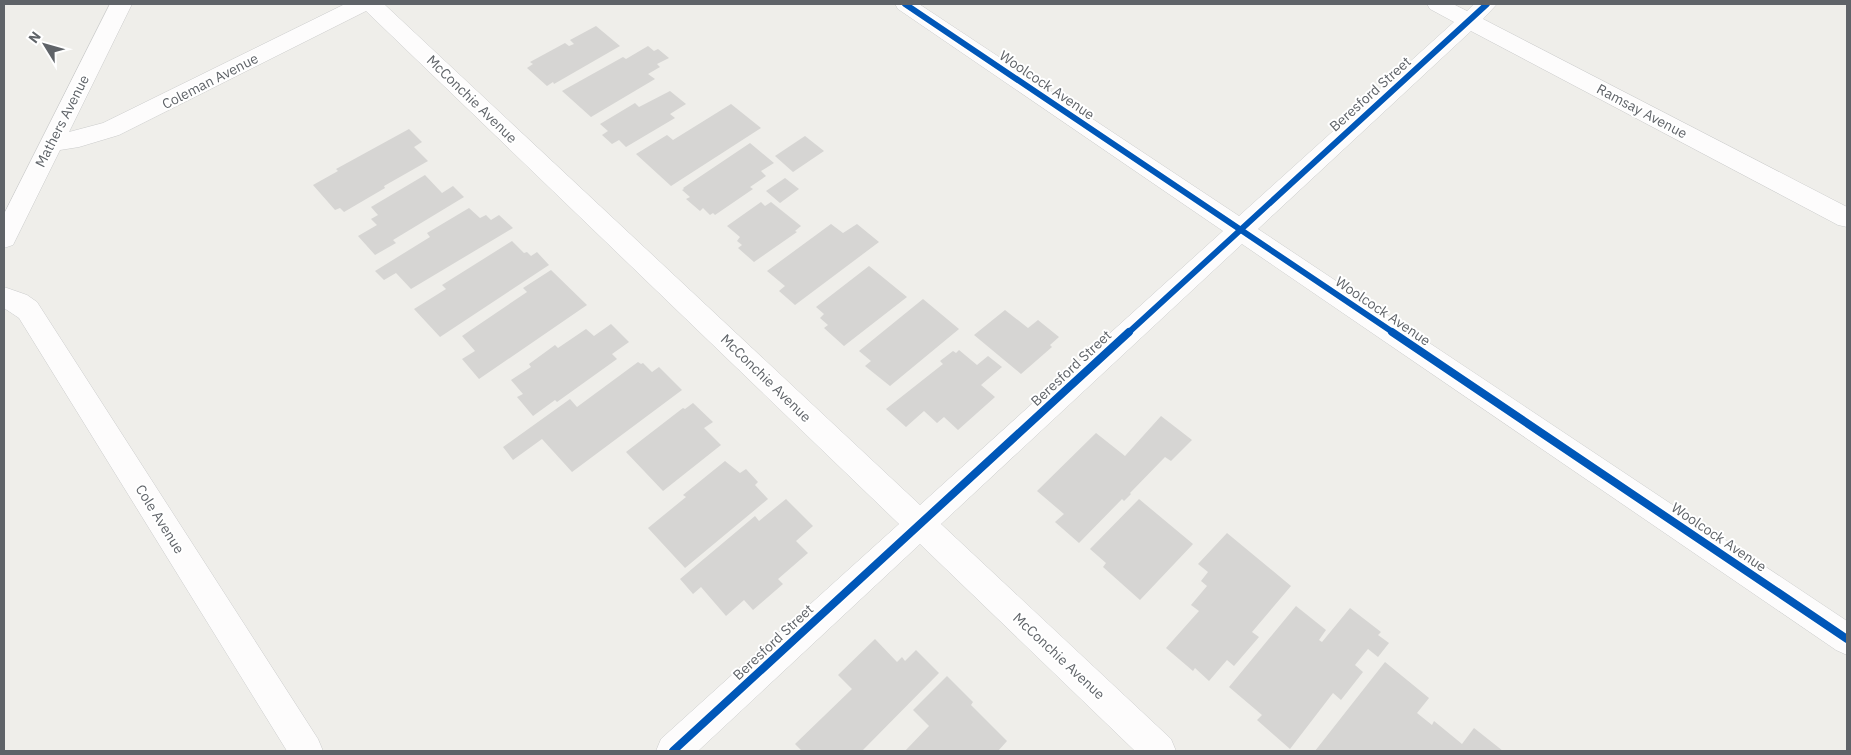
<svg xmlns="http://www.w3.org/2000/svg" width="1851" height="755" font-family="'IBM Plex Sans',sans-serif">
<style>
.building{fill:#d6d5d3}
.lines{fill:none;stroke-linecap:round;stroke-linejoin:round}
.street-casing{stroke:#cbcccc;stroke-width:1}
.street{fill:#fdfcfc;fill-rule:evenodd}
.cycleway-far1-casing{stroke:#fff;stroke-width:9}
.cycleway-casing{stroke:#fff;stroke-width:11}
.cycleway-far1{stroke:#0057b8;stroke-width:6}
.cycleway{stroke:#0057b8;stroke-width:8}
.labels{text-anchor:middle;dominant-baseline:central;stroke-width:4;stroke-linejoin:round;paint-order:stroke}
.street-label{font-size:14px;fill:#5f6368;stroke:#fff}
</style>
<rect width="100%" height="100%" fill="#efeeea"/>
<g class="building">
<polygon points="596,26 620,46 554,84 553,82 547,86 527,68 533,64 530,62 565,43 569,46 574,44 570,40"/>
<polygon points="648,46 654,51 658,49 669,58 657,64 660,67 648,74 655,79 591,117 562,91 623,57 626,59"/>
<polygon points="670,91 686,104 670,114 675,118 626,147 619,140 612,144 602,135 608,131 600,124 635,103 639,107"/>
<polygon points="731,104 761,128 671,186 636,154 667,135 673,140"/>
<polygon points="409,129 422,142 414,147 428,161 384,186 385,188 344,212 340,208 335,210 313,185 338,171 336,169"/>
<polygon points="805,136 824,151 793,172 775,156"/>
<polygon points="750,143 774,163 761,171 766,176 750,187 753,189 715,215 713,213 710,215 703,208 700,211 686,199 690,197 682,190 684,189 683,188"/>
<polygon points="425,175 442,193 453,186 464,197 393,240 396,243 375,255 358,236 377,225 371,219 378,215 371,207"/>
<polygon points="785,178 799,189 780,203 766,191"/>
<polygon points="761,202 765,206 771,202 801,226 795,231 797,232 754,262 738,248 742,245 737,241 740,237 727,226"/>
<polygon points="469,208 480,218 486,215 491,220 499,215 513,228 411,289 396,273 384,280 375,271 430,237 427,233"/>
<polygon points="831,224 843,233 857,224 879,242 795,305 779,291 785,286 767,271"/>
<polygon points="512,241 524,253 527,252 531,256 537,252 549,265 440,337 414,309 446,289 442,285"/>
<polygon points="869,266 907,297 844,346 824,328 828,325 820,318 824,314 816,307"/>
<polygon points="551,270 587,305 479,379 462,359 475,351 462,336 527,292 523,288"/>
<polygon points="923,299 959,329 890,386 865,366 871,361 859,351"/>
<polygon points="1005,310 1028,328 1038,320 1059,337 1050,345 1052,347 1021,374 974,335"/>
<polygon points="611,324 629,342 612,354 617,359 557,402 555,400 533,416 517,397 523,394 511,380 531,367 529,364 555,345 558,348 586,329 594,336"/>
<polygon points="959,350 977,365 988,356 1002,367 981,385 995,397 958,430 944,417 937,423 924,411 906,427 886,409 943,364 940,361 953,351 956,353"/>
<polygon points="638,362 641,364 643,363 652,372 659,367 682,390 572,472 542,439 513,460 503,447 570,399 577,407"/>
<polygon points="693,403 713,422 704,428 721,445 663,491 626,452 683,408 685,409"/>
<polygon points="1161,416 1192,440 1171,461 1165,457 1130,493 1131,494 1124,501 1122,499 1079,543 1055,522 1064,514 1037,491 1096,433 1125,456"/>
<polygon points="725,461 740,473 746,469 758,482 755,485 768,499 685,568 648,528 686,497 683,495"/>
<polygon points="786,499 813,526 796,541 808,553 778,579 783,584 753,610 744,600 726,616 701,587 693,594 680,579 755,516 759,521"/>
<polygon points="1139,499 1193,544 1140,600 1103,567 1106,563 1090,549"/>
<polygon points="1227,533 1291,586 1252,632 1259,637 1234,666 1227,660 1209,681 1195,668 1193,671 1166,648 1199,611 1191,605 1207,586 1201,581 1208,572 1198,564"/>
<polygon points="1296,606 1326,630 1319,640 1322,642 1350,608 1381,632 1378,635 1389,643 1378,657 1368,649 1355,665 1363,672 1341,700 1333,693 1290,749 1257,720 1262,715 1229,687"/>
<polygon points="875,639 897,662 902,657 905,661 916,650 939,673 862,751 802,751 795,744 852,689 838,675"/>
<polygon points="1385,662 1429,698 1417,713 1432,725 1434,721 1462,744 1474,728 1503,751 1315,751"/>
<polygon points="947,676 973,702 971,705 1007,741 998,751 905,751 929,726 913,710"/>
</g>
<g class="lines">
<g class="street-casing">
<g id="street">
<polygon points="110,4 132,4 69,132 103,123 345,4 384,4 920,505 1223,231 898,9 895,4 919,4 1239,216 1454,22 1430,9 1427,4 1453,4 1467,11 1474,4 1497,4 1483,19 1847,207 1847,227 1838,225 1471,31 1258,229 1847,621 1847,655 1836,650 1242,244 941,524 1171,739 1176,751 1135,751 920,544 698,751 656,751 661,739 899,524 366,11 119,135 79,147 60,150 13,245 4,248 4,214"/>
<polygon points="4,287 27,295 37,302 318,739 323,751 287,751 19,318 4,308"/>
</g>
</g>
<use href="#street" class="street"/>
<g class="cycleway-far1-casing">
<g id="cycleway-far1">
<polyline points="905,4 1394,333"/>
<polyline points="1128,333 1487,4"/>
</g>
</g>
<g class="cycleway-casing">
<g id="cycleway">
<polyline points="1392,332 1847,639"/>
<polyline points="673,751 1129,332"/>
</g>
</g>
<use href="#cycleway-far1" class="cycleway-far1"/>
<use href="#cycleway" class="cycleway"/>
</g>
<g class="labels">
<g class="street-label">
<text transform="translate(210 81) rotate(-27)">Coleman Avenue</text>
<text transform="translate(1047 85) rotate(34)">Woolcock Avenue</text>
<text transform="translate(1370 94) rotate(-42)">Beresford Street</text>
<text transform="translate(472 99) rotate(44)">McConchie Avenue</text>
<text transform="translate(1642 111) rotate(28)">Ramsay Avenue</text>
<text transform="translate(62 121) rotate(-63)">Mathers Avenue</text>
<text transform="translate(1383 311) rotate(34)">Woolcock Avenue</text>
<text transform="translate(1071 368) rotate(-43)">Beresford Street</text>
<text transform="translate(766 378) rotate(44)">McConchie Avenue</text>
<text transform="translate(160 519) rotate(58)">Cole Avenue</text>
<text transform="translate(1719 537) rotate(34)">Woolcock Avenue</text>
<text transform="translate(773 642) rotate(-43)">Beresford Street</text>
<text transform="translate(1059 656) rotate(43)">McConchie Avenue</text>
</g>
</g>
<rect width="1851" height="755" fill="none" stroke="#5f6368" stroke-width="10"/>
<g transform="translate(45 45) rotate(307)" stroke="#ffffff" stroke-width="4" paint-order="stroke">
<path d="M0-4L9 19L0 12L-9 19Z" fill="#5f6368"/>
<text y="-8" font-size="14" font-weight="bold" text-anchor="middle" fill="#5f6368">N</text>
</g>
</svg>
